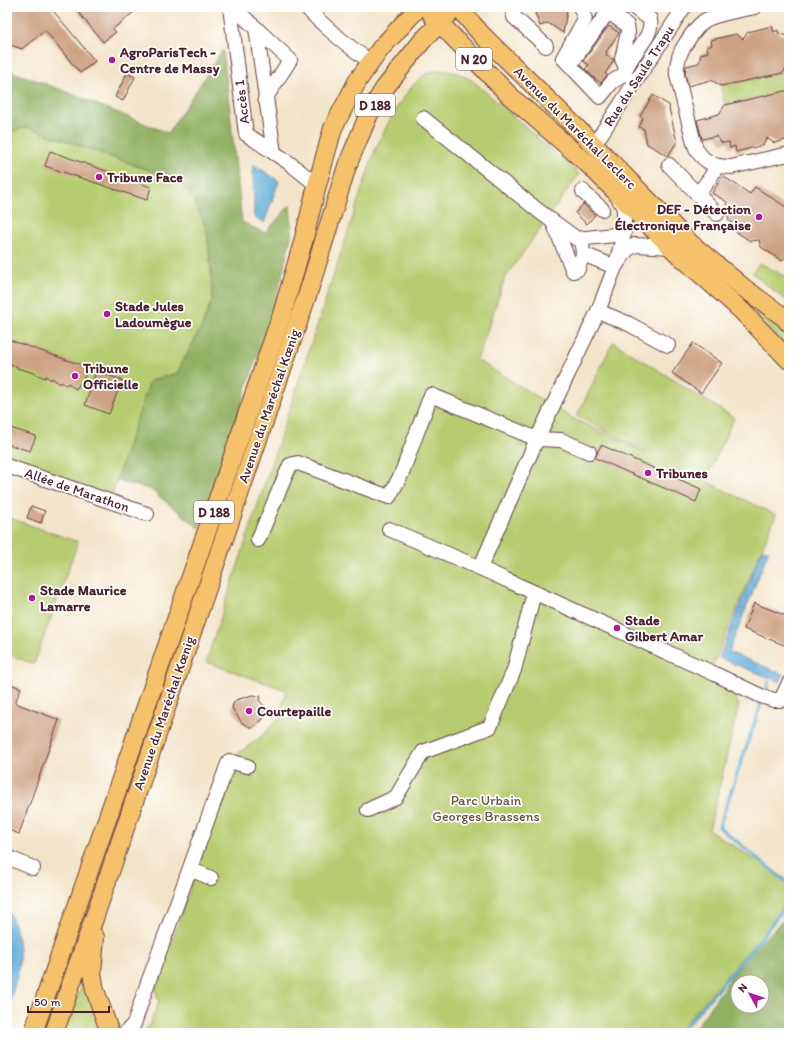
<svg xmlns="http://www.w3.org/2000/svg" width="796" height="1040" font-family="Itim,sans-serif">
<style>
.green{fill:#b7cc70;stroke:#80764e}
.forest{fill:#91b062;stroke:#6e6846;fill-rule:evenodd}
.water{fill:#5cacd6;stroke:#536680}
.lines{fill:none;stroke-linecap:round;stroke-linejoin:round}
.stream{stroke:#5cacd6;stroke-width:3}
.building{fill:#cda282}
.minor-casing{stroke:#633d43;stroke-width:16}
.major-casing{stroke:#633d43;stroke-width:20}
.highway-casing{stroke:#633d43;stroke-width:23}
.minor{stroke:#fff;stroke-width:14}
.major{stroke:#f5c16b;stroke-width:18}
.highway{stroke:#f5c16b;stroke-width:21}
.poi-dot{fill:#b5179e;stroke:#fff;stroke-width:1.5}
.labels{text-anchor:middle;dominant-baseline:central;stroke-width:3.5;stroke-linejoin:round;paint-order:stroke}
.shield{fill:#fff;stroke:#80626b;stroke-width:1}
.shield-label{font-size:13px;font-weight:bold;fill:#4a1f2b}
.poi-label{font-size:14px;font-weight:bold;fill:#4a1f2b;stroke:#fff;text-anchor:start}
.street-label{font-size:14px;fill:#4a1f2b;stroke:#fff}
.park-label{font-size:14px;fill:#6b5340;stroke:#fff}
</style>
<rect width="100%" height="100%" fill="#fff"/>
<filter id="ink" filterUnits="userSpaceOnUse"><feTurbulence type="fractalNoise" baseFrequency=".025" numOctaves="2"/><feDisplacementMap in="SourceGraphic" scale="8" xChannelSelector="R" yChannelSelector="G"/><feConvolveMatrix kernelMatrix="1 2 1 2 8 2 1 2 1" color-interpolation-filters="sRGB"/></filter>
<filter id="wash" filterUnits="userSpaceOnUse"><feTurbulence type="fractalNoise" baseFrequency=".012" numOctaves="4" result="noise"/><feDisplacementMap in="SourceGraphic" scale="16" xChannelSelector="R" yChannelSelector="G"/><feGaussianBlur stdDeviation="0.9" result="paint"/><feColorMatrix in="noise" values="0 0 0 0 0 0 0 0 0 0 0 0 0 0 0 0 0 1.4 0 .05"/><feComposite in="paint" operator="in"/></filter>
<g filter="url(#wash)">
<rect width="100%" height="100%" fill="#f2e4c8"/>
<g class="green">
<path d="M 440,70 L 458,73 L 473,81 L 579,174 L 505,278 L 477,360 L 572,418 L 646,453 L 577,416 L 613,342 L 734,418 L 705,481 L 776,515 L 713,665 L 739,704 L 709,830 L 789,881 L 789,904 L 677,1033 L 143,1033 L 150,1024 L 159,1001 L 155,990 L 236,755 L 262,736 L 280,716 L 286,690 L 206,662 L 375,150 C 384,130 408,82 428,73 C 431,72 436,71 440,70 Z"/>
<polygon points="783,73 787,91 725,105 721,86"/>
<polygon points="27,127 179,181 196,202 207,231 211,271 212,300 201,328 177,373 150,381 110,501 7,466 7,133"/>
<polygon points="760,263 789,279 789,303 752,273"/>
<polygon points="737,295 789,332 789,349"/>
<polygon points="7,517 78,542 34,664 7,654"/>
<polygon points="87,971 100,1030 90,1030 84,1033 64,1033"/>
</g>
<g class="forest">
<polygon points="223,50 242,222 265,233 290,205 292,233 275,304 199,528 150,489 116,481 150,381 177,373 201,328 212,300 211,271 207,231 194,200 179,181 27,127 7,133 7,70 44,83 168,133"/>
<path d="M 789,915 L 789,1033 L 692,1033 L 746,956 ZM 738,982 L 762,982 L 762,1006 L 738,1006 Z"/>
</g>
<g class="water">
<polygon points="253,164 279,181 264,223 254,217"/>
<polygon points="762,549 769,550 729,652 783,674 780,682 719,658"/>
<path d="M 7,908 C 15,924 21,945 19,963 C 18,979 11,996 7,1012 Z"/>
</g>
<g class="lines">
<g class="stream">
<polyline points="765,694 769,682"/>
<polyline points="762,701 719,827 789,884"/>
<polyline points="680,1033 755,946 789,901"/>
</g>
</g>
<g id="blocks">
<g class="building">
<polygon points="14,7 50,7 95,61 80,73 45,30 22,49 7,44 7,12"/>
<polygon points="74,7 140,7 113,29 116,32 103,42"/>
<polygon points="533,7 561,7 567,11 563,33 548,23 540,26"/>
<polygon points="609,26 619,33 606,52 607,53 606,55 614,60 605,74 607,75 601,83 594,78 585,69 589,65 583,61"/>
<polygon points="772,26 774,32 778,30 779,34 789,36 789,63 783,73 721,86 711,80 688,86 685,74 686,66 699,63 701,54 708,52 707,47 712,45 711,40 736,34 743,39 748,32"/>
<polygon points="127,73 135,77 123,101 115,97"/>
<polygon points="789,90 789,139 774,143 767,138 763,145 736,152 735,146 730,148 729,142 722,143 716,136 702,139 697,120 719,114 725,105"/>
<polygon points="653,95 670,106 669,108 676,138 678,140 668,156 647,144 644,129 639,127 643,118 640,116"/>
<polygon points="50,151 151,187 147,200 45,166"/>
<polygon points="723,176 750,194 755,187 789,209 789,259 786,256 782,261 761,247 759,240 750,241 729,227 732,222 728,220 729,218 724,210 727,202 712,193"/>
<polygon points="583,204 595,215 587,224 575,213"/>
<polygon points="7,339 90,368 76,389 68,383 66,385 61,382 60,384 52,378 51,380 46,376 45,378 31,372 17,368 17,366 11,366 12,364 7,363"/>
<polygon points="693,343 722,363 701,393 672,373"/>
<polygon points="96,371 122,380 109,414 85,405"/>
<polygon points="7,427 36,436 30,451 7,444"/>
<polygon points="601,445 701,489 696,502 595,458"/>
<polygon points="31,506 45,511 41,523 27,518"/>
<polygon points="754,603 789,617 789,647 744,629"/>
<polygon points="7,683 21,688 15,703 59,720 19,834 7,829"/>
<polygon points="252,695 261,696 259,700 265,707 265,711 263,719 252,728 242,723 232,708 233,704 236,700"/>
</g>
</g>
</g>
<g filter="url(#ink)">
<use href="#blocks" fill-opacity="0" stroke="#633d43" stroke-width="1"/>
<g class="lines">
<g class="minor-casing">
<g id="minor">
<polyline points="230,7 246,134 288,162 317,185"/>
<polyline points="233,7 290,60 265,99"/>
<path d="M 306,7 C 325,28 348,46 371,62"/>
<polyline points="512,7 514,17 546,46"/>
<polyline points="580,7 585,19 563,58 600,97 612,82 625,74"/>
<path d="M 755,7 C 742,10 714,14 704,21 C 696,27 691,35 686,43 C 679,53 676,62 677,75 L 694,143 C 700,161 713,167 731,167 L 789,154"/>
<polyline points="256,28 274,153"/>
<polyline points="570,65 605,16 611,14 627,25 628,32 622,59 626,68"/>
<path d="M 625,72 C 629,53 654,39 650,19 L 633,7"/>
<polyline points="423,118 540,212 577,239 624,234"/>
<polyline points="594,145 684,7"/>
<polyline points="669,165 717,214"/>
<polyline points="583,191 584,193 602,209"/>
<polyline points="698,194 710,178 717,166"/>
<polyline points="553,222 573,271 578,269 583,254 582,244"/>
<polyline points="583,254 615,267 624,234 624,208 617,196"/>
<polyline points="598,311 629,324 668,345"/>
<polyline points="7,466 147,514"/>
<polyline points="389,529 480,568 715,674 761,696 774,700 781,700 789,683"/>
<polyline points="258,540 290,465 298,463 389,497 401,475 431,395 537,439 561,440 589,452"/>
<polyline points="480,568 537,439 598,311 615,267 627,250 635,245 672,247"/>
<polyline points="368,810 396,797 423,752 490,727 514,670 534,593"/>
<polyline points="7,857 33,868"/>
<polyline points="190,869 211,878"/>
<polyline points="125,1033 134,1024 146,988 229,761 247,766"/>
</g>
</g>
<g class="major-casing">
<g id="major">
<polyline points="458,7 481,34 594,145 690,243 744,288 789,321"/>
<polyline points="432,15 509,95 590,166 678,254 741,310 789,360"/>
<polyline points="95,937 92,973 95,990 110,1033"/>
<polyline points="33,1033 282,314 303,242 317,185 333,128 358,80 381,48 419,7"/>
<polyline points="54,1033 96,913 308,293 347,166 369,114 384,89 423,40 456,7"/>
</g>
</g>
<g class="highway-casing">
<polyline id="highway" points="788,320 789,320"/>
</g>
<use href="#minor" class="minor"/>
<use href="#major" class="major"/>
<use href="#highway" class="highway"/>
</g>
</g>
<g class="poi-dot">
<circle cx="112" cy="60" r="4"/>
<circle cx="99" cy="177" r="4"/>
<circle cx="759" cy="217" r="4"/>
<circle cx="107" cy="314" r="4"/>
<circle cx="75" cy="376" r="4"/>
<circle cx="648" cy="473" r="4"/>
<circle cx="32" cy="598" r="4"/>
<circle cx="617" cy="628" r="4"/>
<circle cx="249" cy="711" r="4"/>
</g>
<g class="labels">
<g class="shield">
<rect x="456" y="48" width="36" height="22" rx="3"/>
<rect x="355" y="94" width="40" height="22" rx="3"/>
<rect x="194" y="501" width="40" height="22" rx="3"/>
</g>
<g class="shield-label">
<text x="474" y="59">N 20</text>
<text x="375" y="105">D 188</text>
<text x="214" y="512">D 188</text>
</g>
<g class="poi-label">
<text x="120" y="52">AgroParisTech -<tspan x="120" dy="16">Centre de Massy</tspan></text>
<text x="107" y="177">Tribune Face</text>
<text x="751" y="209" text-anchor="end">DEF - Détection<tspan x="751" dy="16">Électronique Française</tspan></text>
<text x="115" y="306">Stade Jules<tspan x="115" dy="16">Ladoumègue</tspan></text>
<text x="83" y="368">Tribune<tspan x="83" dy="16">Officielle</tspan></text>
<text x="656" y="473">Tribunes</text>
<text x="40" y="590">Stade Maurice<tspan x="40" dy="16">Lamarre</tspan></text>
<text x="625" y="620">Stade<tspan x="625" dy="16">Gilbert Amar</tspan></text>
<text x="257" y="711">Courtepaille</text>
</g>
<g class="street-label">
<text transform="translate(639 76) rotate(-57)">Rue du Saule Trapu</text>
<text transform="translate(242 102) rotate(-97)">Accès 1</text>
<text transform="translate(575 128) rotate(45)">Avenue du Maréchal Leclerc</text>
<text transform="translate(269 406) rotate(-71)">Avenue du Maréchal Kœnig</text>
<text transform="translate(77 490) rotate(19)">Allée de Marathon</text>
<text transform="translate(164 713) rotate(-71)">Avenue du Maréchal Kœnig</text>
</g>
<g class="park-label">
<text x="486" y="800">Parc Urbain<tspan x="486" dy="16">Georges Brassens</tspan></text>
</g>
</g>
<rect width="796" height="1040" fill="none" stroke="#fff" stroke-width="24"/>
<g transform="translate(750 994) rotate(310)"><circle r="19" fill="#ffffff" stroke="#b7a5aa"/>
<path d="M0-3L7 15L0 10L-7 15Z" fill="#b5179e"/>
<text y="-6" font-size="11" font-weight="bold" text-anchor="middle" fill="#4a1f2b">N</text>
</g>
<path d="M28 1006v6h81v-6" fill="none" stroke="#4a1f2b" stroke-width="2"/>
<text x="34" y="1006" font-size="12" fill="#4a1f2b" stroke="#ffffff" stroke-width="3" paint-order="stroke">50 m</text>
</svg>
